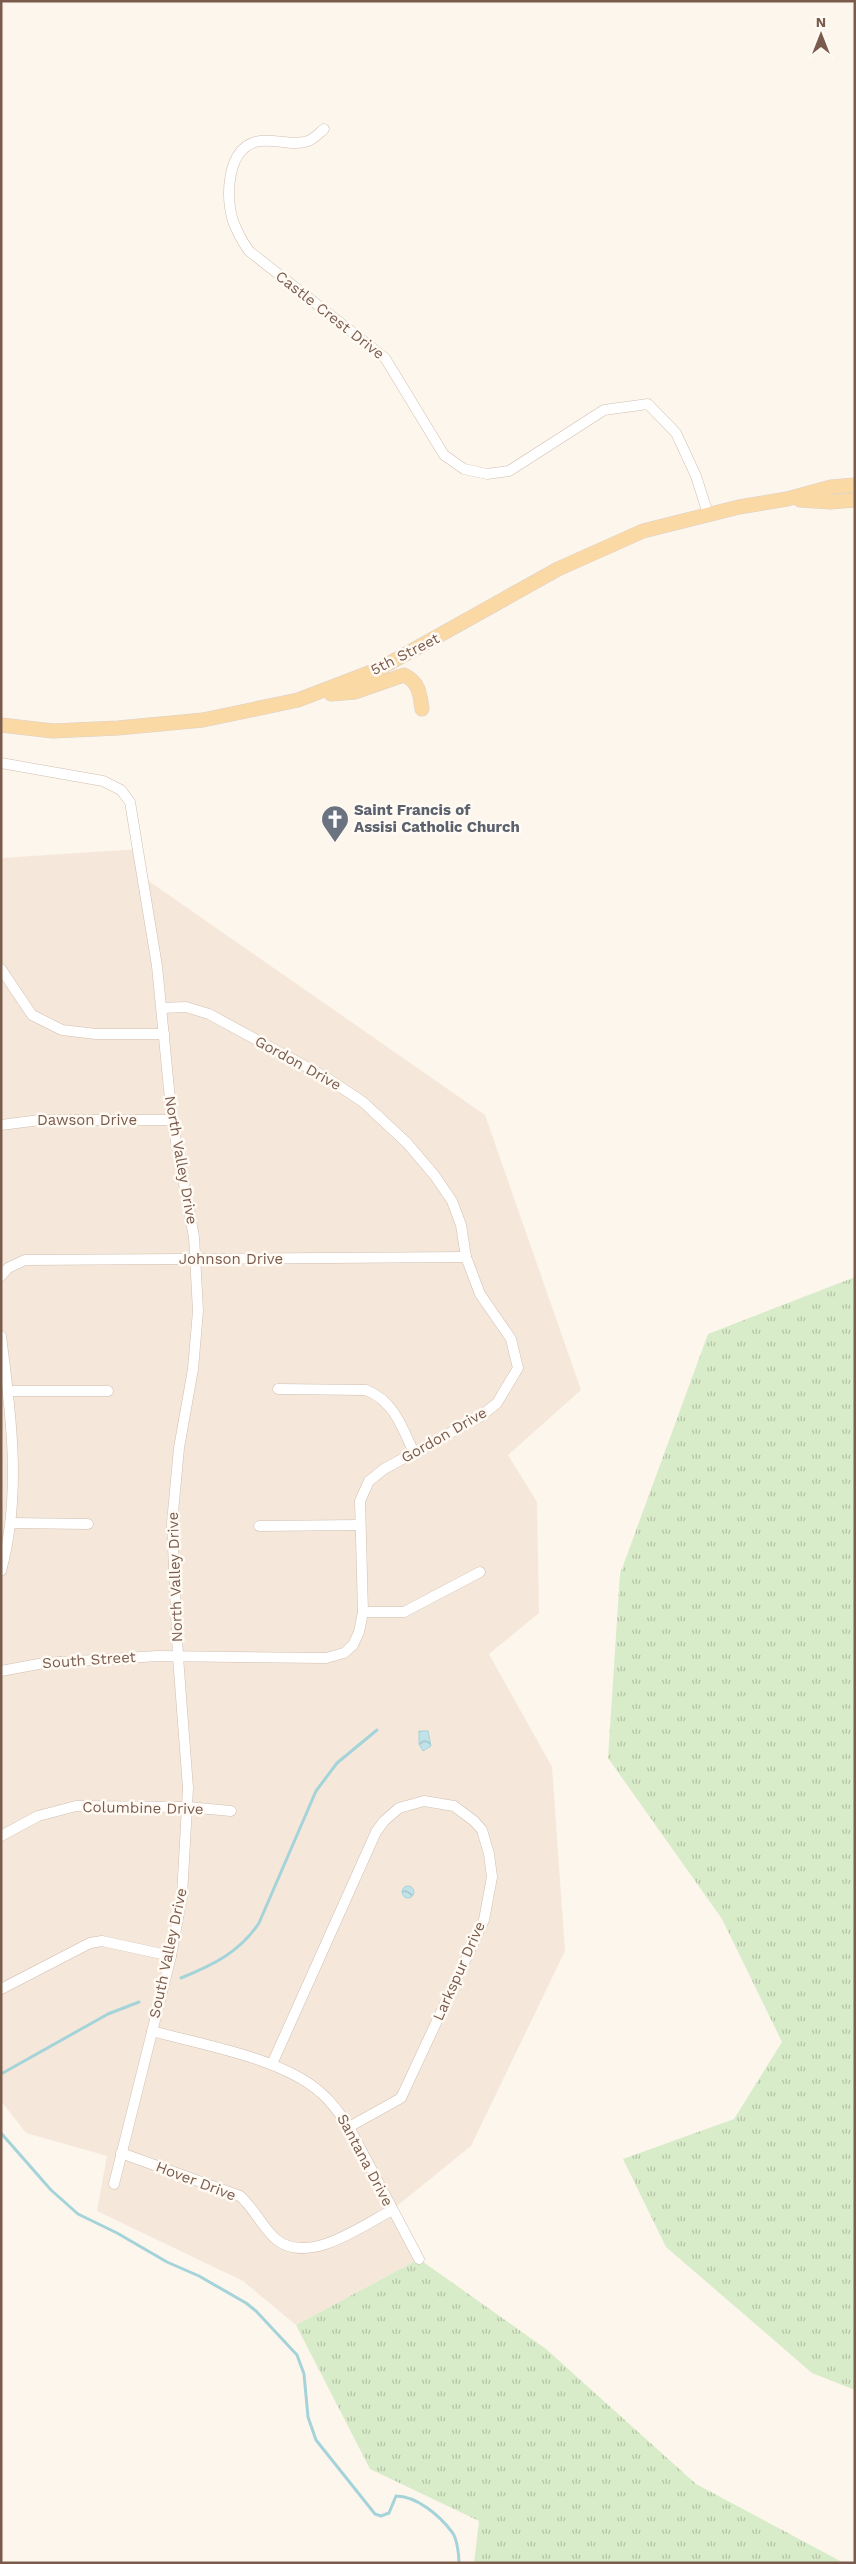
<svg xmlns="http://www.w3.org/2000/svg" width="856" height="2564" font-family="'Work Sans',sans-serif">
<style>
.residential{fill:#f5e8da}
.grass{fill:url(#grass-tufts)}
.water{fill:url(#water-waves);stroke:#a5d3da}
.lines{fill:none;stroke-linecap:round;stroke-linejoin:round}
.stream{stroke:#a5d3da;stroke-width:3}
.minor-casing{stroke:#d1beb0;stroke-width:11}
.major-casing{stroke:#dad1cd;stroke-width:15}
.minor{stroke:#fff;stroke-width:10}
.major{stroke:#fbd9a5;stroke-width:14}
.labels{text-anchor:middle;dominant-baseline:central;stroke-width:5;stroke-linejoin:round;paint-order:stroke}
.street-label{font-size:15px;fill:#7a5c4d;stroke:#fffaf3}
.worship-label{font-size:15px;font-weight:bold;fill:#5b616d;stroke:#fffaf3;text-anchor:start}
</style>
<defs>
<pattern id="grass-tufts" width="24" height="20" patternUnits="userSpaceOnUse" patternTransform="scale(1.25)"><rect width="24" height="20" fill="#d8ecc9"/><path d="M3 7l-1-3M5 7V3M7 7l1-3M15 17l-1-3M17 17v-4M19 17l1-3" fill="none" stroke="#b4c2a5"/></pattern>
<pattern id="water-waves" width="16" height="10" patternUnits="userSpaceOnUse" patternTransform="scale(1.25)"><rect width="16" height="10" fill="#bfe3e8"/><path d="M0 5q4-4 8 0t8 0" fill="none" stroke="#a0bbbe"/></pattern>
</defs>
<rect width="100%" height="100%" fill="#fdf6ec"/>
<polygon class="residential" points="139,849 143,877 485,1115 581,1390 508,1455 537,1502 539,1613 489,1654 552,1767 565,1951 471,2146 392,2210 419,2259 296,2325 243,2281 97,2211 107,2156 26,2133 1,2101 1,858"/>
<g class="grass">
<polygon points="855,1277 855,2390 812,2373 666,2247 623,2159 734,2119 782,2042 722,1919 608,1758 620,1574 708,1334"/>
<polygon points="419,2259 546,2349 696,2484 844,2563 474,2563 479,2521 370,2469 296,2325"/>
</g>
<g class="water">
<polygon points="419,1731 428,1731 431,1746 423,1751 419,1744"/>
<circle cx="408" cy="1892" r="6"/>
</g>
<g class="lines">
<g class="stream">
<path d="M 181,1978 C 213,1965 240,1952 259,1923 L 316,1791 L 337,1763 L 377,1730"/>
<polyline points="1,2074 108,2014 139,2002"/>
<path d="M 1,2133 L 51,2190 L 78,2214 L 117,2233 L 167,2262 L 199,2276 L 246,2303 L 256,2311 L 297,2355 L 304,2374 L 308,2417 L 316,2440 L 375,2514 L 381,2516 L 389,2513 L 396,2496 C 417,2496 440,2516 452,2532 C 457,2538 459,2555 459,2563"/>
</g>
<g class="minor-casing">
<g id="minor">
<path d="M 324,129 C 319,133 314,139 308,141 C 292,147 272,137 255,142 C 226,151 226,198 233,221 C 237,232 242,241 249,251 L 385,358 L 444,455 L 464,469 L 487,474 L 509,471 L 604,410 L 648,404 L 676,433 L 696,476 L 708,514"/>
<polyline points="1,763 103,781 121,790 130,802 157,966 172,1120 194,1237 198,1311 193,1369 179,1448 172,1523 178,1657 188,1788 182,1896 171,1956 114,2184"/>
<polyline points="1,969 32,1015 62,1030 96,1034 164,1034"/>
<polyline points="1,1125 40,1120 172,1120"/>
<polyline points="1,1276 8,1268 25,1260 466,1257"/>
<path d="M 1,1336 C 11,1413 22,1495 1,1571"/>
<path d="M 278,1389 L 366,1390 C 394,1401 402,1427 414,1453"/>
<polyline points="8,1391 108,1391"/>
<polyline points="11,1523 88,1524"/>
<polyline points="259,1526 360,1525"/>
<polyline points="363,1612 404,1612 480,1572"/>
<polyline points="1,1671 44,1663 158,1656 326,1658 344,1653 353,1645 359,1632 363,1612 360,1501 369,1481 384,1469 481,1416 497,1403 518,1368 511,1339 480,1294 466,1257 461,1225 452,1201 435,1176 407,1143 363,1102 327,1078 209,1014 186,1007 162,1008"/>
<polyline points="1,1836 38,1816 76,1806 188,1807 231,1811"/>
<polyline points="1,1989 90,1943 102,1941 171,1956"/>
<path d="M 152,2031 C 202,2045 282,2058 320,2092 C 332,2102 340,2114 349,2127 L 419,2259"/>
<polyline points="272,2064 376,1832 384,1821 399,1808 424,1801 454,1806 474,1821 482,1830 489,1854 492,1877 484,1920 401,2098 349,2127"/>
<path d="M 121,2153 L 240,2196 C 255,2209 263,2229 277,2240 C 309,2265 362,2226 392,2210"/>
</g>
</g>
<g class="major-casing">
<g id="major">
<polyline points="800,500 830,502 855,500"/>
<path d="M 331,694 L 355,692 L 404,675 C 419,682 420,694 422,709"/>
<polyline points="1,725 53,731 118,728 203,720 298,700 379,669 558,569 643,531 739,507 787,499 831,487 855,485"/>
</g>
</g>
<use href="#minor" class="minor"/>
<use href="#major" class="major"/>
</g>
<defs>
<g id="church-pin" transform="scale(1.4375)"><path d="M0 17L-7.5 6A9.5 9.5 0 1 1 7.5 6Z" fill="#6b7280" stroke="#fffaf3"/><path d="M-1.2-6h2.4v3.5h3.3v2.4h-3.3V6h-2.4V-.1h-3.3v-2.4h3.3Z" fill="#fff"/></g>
</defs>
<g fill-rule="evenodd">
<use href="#church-pin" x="335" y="819"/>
</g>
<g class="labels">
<g class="street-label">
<text transform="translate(330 315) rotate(38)">Castle Crest Drive</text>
<text transform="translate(405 654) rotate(-27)">5th Street</text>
<text transform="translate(298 1063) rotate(29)">Gordon Drive</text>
<text x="87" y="1120">Dawson Drive</text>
<text transform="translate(181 1160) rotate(80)">North Valley Drive</text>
<text x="231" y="1259">Johnson Drive</text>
<text transform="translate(444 1435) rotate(-30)">Gordon Drive</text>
<text transform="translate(175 1577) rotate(-92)">North Valley Drive</text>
<text transform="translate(89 1660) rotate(-4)">South Street</text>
<text transform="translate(143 1808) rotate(1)">Columbine Drive</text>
<text transform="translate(168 1953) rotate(-78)">South Valley Drive</text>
<text transform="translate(459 1971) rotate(-66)">Larkspur Drive</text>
<text transform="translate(365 2160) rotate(62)">Santana Drive</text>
<text transform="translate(196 2181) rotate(21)">Hover Drive</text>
</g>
<g class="worship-label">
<text x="354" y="810">Saint Francis of<tspan x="354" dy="17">Assisi Catholic Church</tspan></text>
</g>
</g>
<rect width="856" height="2564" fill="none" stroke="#7a5c4d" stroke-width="5"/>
<g transform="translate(821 35)" stroke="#fffaf3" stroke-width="4" paint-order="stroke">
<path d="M0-4L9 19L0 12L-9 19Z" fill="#7a5c4d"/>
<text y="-8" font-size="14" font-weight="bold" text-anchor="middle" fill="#7a5c4d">N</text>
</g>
</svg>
